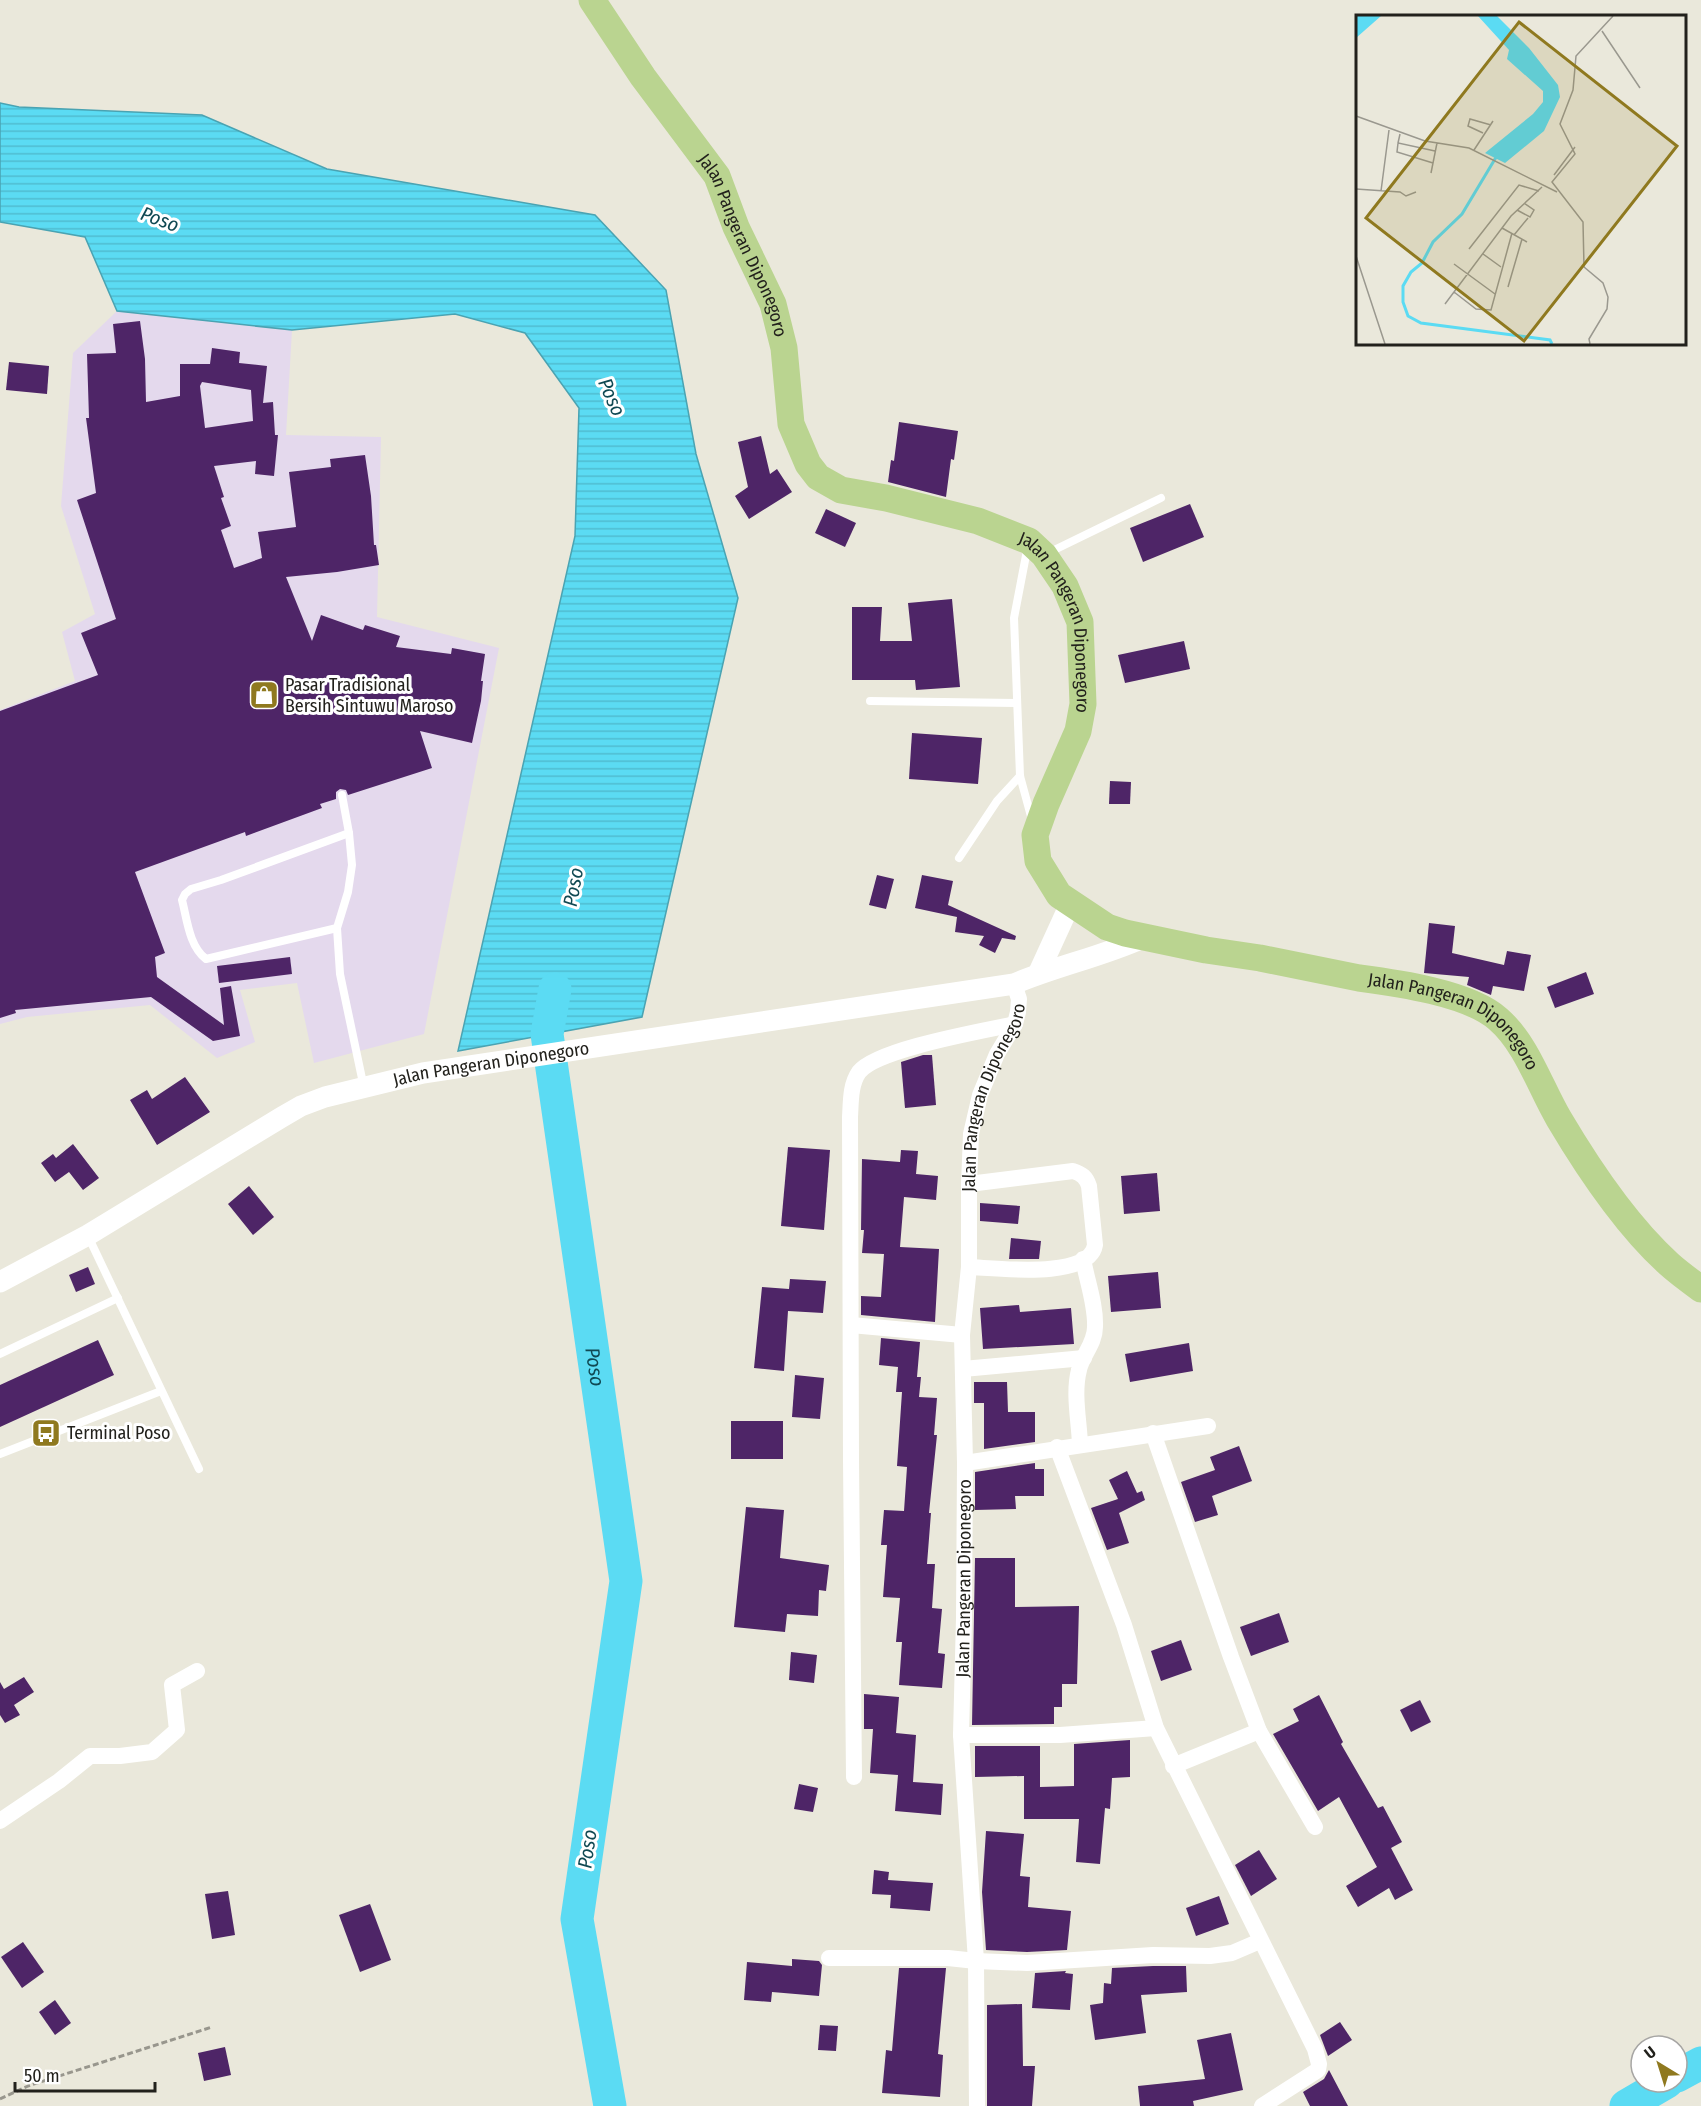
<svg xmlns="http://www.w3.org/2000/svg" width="1701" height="2106" font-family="'Fira Sans Condensed',sans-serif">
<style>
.commercial{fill:#e4d9ed}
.water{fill:url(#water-rules);stroke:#4aa3b2;stroke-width:1.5}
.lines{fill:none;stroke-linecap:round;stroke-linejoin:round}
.river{stroke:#5bdbf3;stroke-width:33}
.building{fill:#4e2567;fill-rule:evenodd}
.path{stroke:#98968d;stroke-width:3;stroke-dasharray:6 3;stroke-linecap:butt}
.service{stroke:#fff;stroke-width:8}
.minor{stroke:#fff;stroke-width:16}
.tertiary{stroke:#fff;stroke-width:21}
.trunk{stroke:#bad490;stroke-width:27}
.labels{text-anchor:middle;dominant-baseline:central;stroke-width:6;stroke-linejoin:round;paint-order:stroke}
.street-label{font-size:18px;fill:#22211c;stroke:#fff}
.poi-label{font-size:18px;fill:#22211c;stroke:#fff;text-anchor:start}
.water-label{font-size:20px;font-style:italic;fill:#104953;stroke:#fff}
.inset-river{fill:none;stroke:#5bdbf3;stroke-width:3}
.inset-road{fill:none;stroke:#9a988f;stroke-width:1.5}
.view{fill:#8f791f;fill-opacity:0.15;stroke:#8f791f;stroke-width:3}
.inset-edge{fill:none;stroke:#22211c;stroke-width:3}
</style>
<defs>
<pattern id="water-rules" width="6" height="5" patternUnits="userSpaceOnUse" patternTransform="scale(1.5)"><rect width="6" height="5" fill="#5bdbf3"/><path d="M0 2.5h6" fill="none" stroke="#4fbcd0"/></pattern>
</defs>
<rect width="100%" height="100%" fill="#eae8db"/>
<polygon class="commercial" points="117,311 292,330 286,435 381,437 377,617 499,648 424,1034 314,1063 297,983 240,990 255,1042 217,1058 150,1005 27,1017 0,1024 0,710 75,681 62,632 95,614 61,506 73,353"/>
<polygon class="water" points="0,103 19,107 202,115 327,169 595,215 666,290 696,454 738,598 642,1017 458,1051 575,536 579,408 525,333 455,314 292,330 117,311 85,237 0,222"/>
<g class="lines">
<g class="river">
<path id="s1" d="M 555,989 L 547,1034 L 626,1581 L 577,1919 L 610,2106"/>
<polyline points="1677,2076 1701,2063"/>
<polyline points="1626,2106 1667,2082"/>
</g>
</g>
<g class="building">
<path d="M 140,321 L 145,359 L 146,402 L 180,396 L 180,364 L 210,364 L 212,348 L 240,352 L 239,363 L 267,366 L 263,403 L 273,402 L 275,435 L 278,435 L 274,476 L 255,474 L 256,461 L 214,466 L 224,497 L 221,498 L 231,526 L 221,530 L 234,568 L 262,558 L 258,532 L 296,527 L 289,472 L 331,467 L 330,459 L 365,455 L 371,496 L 374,545 L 376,545 L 379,565 L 337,572 L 286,577 L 312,641 L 321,615 L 363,630 L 365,625 L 400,636 L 396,647 L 451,654 L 452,648 L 485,654 L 481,681 L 483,681 L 481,701 L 472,743 L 420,731 L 432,768 L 348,795 L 346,790 L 340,789 L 336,792 L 336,799 L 320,804 L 322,808 L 246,836 L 245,832 L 135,872 L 165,953 L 155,957 L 157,977 L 224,1025 L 220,988 L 231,986 L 240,1036 L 213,1041 L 151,997 L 15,1010 L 16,1013 L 0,1018 L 0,711 L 98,675 L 81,633 L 116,619 L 77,500 L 96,493 L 86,418 L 89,418 L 87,354 L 116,353 L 113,324 ZM 202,382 L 251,390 L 253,421 L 205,428 L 200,386 Z"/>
<polygon points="9,362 49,366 47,394 6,390"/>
<polygon points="899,422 958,431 954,460 951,459 946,497 888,482 891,460 894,461"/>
<polygon points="761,436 770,474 777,469 792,492 749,519 735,496 748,487 738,442"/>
<polygon points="1190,504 1204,537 1143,562 1130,528"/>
<polygon points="826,509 856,523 845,547 815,533"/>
<polygon points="952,599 960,687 916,690 915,680 852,680 852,607 882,607 880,641 912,641 908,603"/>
<polygon points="1184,641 1190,669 1125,683 1118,655"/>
<polygon points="912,733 982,738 978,784 909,779"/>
<polygon points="1110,781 1131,782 1130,804 1109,804"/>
<polygon points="877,875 894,879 886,909 869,905"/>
<polygon points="922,875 953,881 948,905 1016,936 1015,940 1002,938 995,953 979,945 984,936 955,932 957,917 915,908"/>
<polygon points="1429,923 1455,926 1452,953 1504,965 1507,951 1531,955 1524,991 1493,986 1491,995 1467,985 1469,977 1424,973"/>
<polygon points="290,957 292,974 219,983 217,966"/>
<polygon points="1586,972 1594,994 1555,1008 1547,987"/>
<polygon points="923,1055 932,1055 936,1105 905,1108 901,1062"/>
<polygon points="185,1077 210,1112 157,1145 130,1100 147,1090 152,1099"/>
<polygon points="73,1144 99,1178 83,1190 69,1172 55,1182 41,1163 53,1154 56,1158"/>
<polygon points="788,1147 830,1150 824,1230 781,1226"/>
<polygon points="901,1150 918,1151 916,1174 938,1176 936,1200 904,1197 900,1247 939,1249 935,1322 861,1315 861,1296 881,1297 884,1254 862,1253 864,1230 861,1230 862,1159 900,1162"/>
<polygon points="1157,1173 1160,1211 1124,1214 1121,1176"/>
<polygon points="249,1186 274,1217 253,1235 228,1204"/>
<polygon points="980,1203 1020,1206 1018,1224 980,1221"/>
<polygon points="1011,1238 1041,1241 1039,1259 1009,1259"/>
<polygon points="88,1267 95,1284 76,1292 69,1275"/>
<polygon points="1158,1272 1161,1308 1111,1312 1108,1276"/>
<polygon points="790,1279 826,1281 823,1313 788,1311 784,1371 754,1368 762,1287 789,1289"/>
<polygon points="1019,1305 1020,1312 1071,1308 1074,1344 983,1349 980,1308"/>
<polygon points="881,1338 920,1342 917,1377 921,1377 919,1397 937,1398 934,1435 937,1435 929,1513 931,1513 927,1564 935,1564 932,1608 942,1609 938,1653 945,1654 942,1688 899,1685 902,1642 896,1642 900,1598 883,1597 887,1545 881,1545 884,1510 904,1511 907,1467 897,1466 902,1392 896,1392 898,1367 879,1365"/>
<polygon points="98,1340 114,1375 0,1427 0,1385"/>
<polygon points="1189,1343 1193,1371 1130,1382 1125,1354"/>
<polygon points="795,1375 824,1378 820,1419 792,1417"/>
<polygon points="974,1382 1007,1382 1008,1412 1035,1412 1035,1442 984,1449 984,1403 974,1403"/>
<rect x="731" y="1421" width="52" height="38"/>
<polygon points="1239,1446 1252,1481 1212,1496 1218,1515 1195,1522 1181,1482 1215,1470 1210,1457"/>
<polygon points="1035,1463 1035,1469 1044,1469 1044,1496 1015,1496 1016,1509 975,1510 975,1472"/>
<polygon points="1127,1471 1137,1493 1142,1491 1145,1500 1119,1513 1129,1543 1107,1550 1091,1508 1118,1499 1109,1480"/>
<polygon points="746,1507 784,1510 780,1558 829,1565 826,1591 819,1590 818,1616 787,1614 785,1632 734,1627"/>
<polygon points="975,1558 1015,1558 1015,1607 1079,1606 1077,1684 1062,1684 1062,1707 1054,1707 1054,1724 972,1725"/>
<polygon points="1279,1613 1289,1642 1251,1656 1240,1627"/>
<polygon points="1181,1640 1192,1670 1161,1681 1151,1651"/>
<polygon points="791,1652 817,1655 814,1683 789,1680"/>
<polygon points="24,1677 34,1692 14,1705 20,1715 5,1723 0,1715 0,1682 4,1689"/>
<polygon points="864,1694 899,1697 896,1733 916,1735 913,1782 943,1784 941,1815 895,1811 898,1775 870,1773 873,1729 864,1729"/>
<polygon points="1319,1695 1343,1742 1341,1744 1378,1808 1383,1806 1402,1842 1391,1848 1413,1890 1395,1900 1389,1888 1358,1907 1346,1886 1377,1867 1339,1797 1318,1811 1273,1734 1299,1721 1293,1709"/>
<polygon points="1420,1700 1431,1722 1411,1732 1400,1710"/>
<polygon points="1130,1740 1130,1777 1112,1778 1110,1809 1105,1808 1100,1864 1076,1862 1079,1819 1024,1819 1024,1776 975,1777 975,1746 1040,1746 1040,1787 1074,1786 1074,1744"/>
<polygon points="799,1784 818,1788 813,1812 794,1809"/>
<polygon points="986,1831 1024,1834 1020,1876 1030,1877 1028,1907 1071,1911 1067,1950 1027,1952 986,1950 982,1892"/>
<polygon points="1259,1850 1277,1879 1251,1896 1235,1865"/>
<polygon points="874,1870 889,1872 888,1880 933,1883 930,1911 890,1908 891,1895 872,1894"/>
<polygon points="228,1891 235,1935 212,1939 205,1894"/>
<polygon points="1219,1896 1229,1924 1196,1936 1186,1908"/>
<polygon points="370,1904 391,1960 360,1972 339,1915"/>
<polygon points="23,1942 44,1972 22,1988 1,1957"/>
<polygon points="792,1959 819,1961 822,1965 819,1996 772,1992 771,2002 744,2000 747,1962 792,1966"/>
<polygon points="1153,1966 1186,1966 1187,1992 1141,1995 1146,2033 1095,2040 1090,2005 1103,2003 1104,1983 1111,1984 1112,1968"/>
<polygon points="899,1968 946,1968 938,2054 943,2055 940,2097 882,2093 886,2050 892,2051"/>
<polygon points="1066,1971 1065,1973 1073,1974 1070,2010 1032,2008 1035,1973"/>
<polygon points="55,2000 71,2023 55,2035 39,2012"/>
<polygon points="1022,2004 1023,2066 1035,2066 1032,2106 987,2106 987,2005"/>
<polygon points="1340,2022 1352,2040 1328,2056 1320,2035"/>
<polygon points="820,2025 838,2026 836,2051 818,2050"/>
<polygon points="1231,2033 1243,2090 1193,2101 1194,2106 1140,2106 1138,2086 1205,2079 1197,2040"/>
<polygon points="225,2047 231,2075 204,2081 198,2053"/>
<polygon points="1329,2070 1348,2106 1310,2106 1303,2092 1324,2079"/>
</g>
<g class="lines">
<polyline class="path" points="0,2099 28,2086 212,2027"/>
<g class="service">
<polyline points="1028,545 1014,618 1020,776 1032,820"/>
<polyline points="1048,553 1161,498"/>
<polyline points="870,701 1016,703"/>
<polyline points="342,795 349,833 352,865 348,892 337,928 340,974 364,1088"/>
<polyline points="959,858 997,801 1020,776"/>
<path d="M 337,928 L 206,959 C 189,946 187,919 182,900 L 185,894 L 191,889 L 221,880 L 349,833"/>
<polyline points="88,1236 199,1469"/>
<polyline points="0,1354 118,1298"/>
<polyline points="0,1454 161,1391"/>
</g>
<g class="minor">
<path d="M 969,1184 L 1073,1171 C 1082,1174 1086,1177 1089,1186 L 1095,1245 C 1089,1280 996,1268 969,1267"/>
<polyline points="851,1325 962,1335"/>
<polyline points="963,1369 1084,1358"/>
<polyline points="1153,1433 1231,1657 1259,1731 1315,1827"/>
<path d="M 1080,1444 C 1079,1420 1073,1393 1079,1370 C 1082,1355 1095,1344 1095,1327 C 1096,1305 1087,1281 1083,1259"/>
<polyline points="1057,1447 1124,1625 1156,1728 1315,2049 1319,2064 1318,2070 1262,2106"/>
<polyline points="965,1463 1208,1426"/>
<polyline points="961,1735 1060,1735 1156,1728"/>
<polyline points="1173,1766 1259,1731"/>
<path d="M 854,1777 L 851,1459 L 850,1117 C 851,1102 850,1085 859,1072 C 877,1049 983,1031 1015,1024"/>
<polyline points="0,1821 59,1781 90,1756 120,1756 152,1752 177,1730 172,1685 197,1671"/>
<polyline points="829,1958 948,1958 976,1961 1027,1963 1153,1955 1210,1956 1232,1953 1260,1941"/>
<path id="s2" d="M 977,2106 L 976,1961 L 961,1735 L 964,1618 L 965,1463 L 962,1335 L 969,1267 L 969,1184 L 971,1134 L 980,1095 L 997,1054 L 1015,1024 L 1018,1012 L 1019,999 L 1014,984"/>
</g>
<g class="tertiary">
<polyline points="1038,974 1070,904"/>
<path id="s3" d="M 0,1282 L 88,1235 L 282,1117 L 301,1106 L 325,1097 L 423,1073 L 1014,984 C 1056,966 1101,957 1143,938"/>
</g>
<path class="trunk" id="s4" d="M 592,0 L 643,77 L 717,176 L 736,227 L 773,304 L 784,348 L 791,424 L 808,464 L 818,477 L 841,490 L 886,498 L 978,521 L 1029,541 L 1044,555 L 1065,586 L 1080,622 L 1083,704 L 1078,731 L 1046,804 L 1035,835 L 1038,861 L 1059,895 L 1107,927 L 1125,933 L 1206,950 L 1260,958 L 1359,978 C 1397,983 1469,993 1498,1019 C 1527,1044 1540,1087 1559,1119 C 1588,1168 1627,1226 1669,1264 C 1679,1273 1690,1281 1701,1289"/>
</g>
<defs>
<g id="shop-square" transform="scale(1.5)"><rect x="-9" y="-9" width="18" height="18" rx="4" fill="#8f791f" stroke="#fff"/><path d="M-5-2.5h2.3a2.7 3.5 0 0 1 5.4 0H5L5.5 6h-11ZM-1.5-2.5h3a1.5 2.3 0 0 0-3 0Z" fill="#fff"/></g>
<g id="bus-square" transform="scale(1.5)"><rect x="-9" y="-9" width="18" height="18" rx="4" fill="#8f791f" stroke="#fff"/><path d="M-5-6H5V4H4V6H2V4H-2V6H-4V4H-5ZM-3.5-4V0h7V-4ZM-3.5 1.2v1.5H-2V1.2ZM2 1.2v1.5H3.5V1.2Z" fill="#fff"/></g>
</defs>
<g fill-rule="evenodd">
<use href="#shop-square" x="264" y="695"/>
<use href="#bus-square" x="46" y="1433"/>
</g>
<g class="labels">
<g class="street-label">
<text stroke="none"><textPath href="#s4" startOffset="290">Jalan Pangeran Diponegoro</textPath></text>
<text stroke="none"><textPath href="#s4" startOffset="848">Jalan Pangeran Diponegoro</textPath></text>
<text stroke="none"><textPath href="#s4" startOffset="1568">Jalan Pangeran Diponegoro</textPath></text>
<text stroke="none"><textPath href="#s3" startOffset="544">Jalan Pangeran Diponegoro</textPath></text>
<text stroke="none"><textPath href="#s2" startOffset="1014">Jalan Pangeran Diponegoro</textPath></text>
<text stroke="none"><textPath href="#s2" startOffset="528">Jalan Pangeran Diponegoro</textPath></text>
</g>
<g class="poi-label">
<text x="285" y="685">Pasar Tradisional<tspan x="285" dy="21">Bersih Sintuwu Maroso</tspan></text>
<text x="67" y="1433">Terminal Poso</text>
</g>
<g class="water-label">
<text transform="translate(160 219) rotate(20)">Poso</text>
<text transform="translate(612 397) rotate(66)">Poso</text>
<text transform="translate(573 887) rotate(-80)">Poso</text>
<text stroke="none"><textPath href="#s1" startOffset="382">Poso</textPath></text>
<text transform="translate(587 1849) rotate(-82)">Poso</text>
</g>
</g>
<g transform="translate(1356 15)">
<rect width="330" height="330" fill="#eae8db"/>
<path d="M 0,1 L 25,1 L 0,23 ZM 122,1 L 141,1 L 173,33 L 202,70 L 204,82 L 188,116 L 149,148 L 129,138 L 177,99 L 187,87 L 187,76 L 151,44 L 153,35 Z" fill="#5bdbf3"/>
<path class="inset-river" d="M 142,139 L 106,199 L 77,227 L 66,248 L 55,257 L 47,271 L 47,287 L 52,301 L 65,308 L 194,325 L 196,329"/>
<path class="inset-road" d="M 246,16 L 284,73M 0,101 L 69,126 L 113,133 L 201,177M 127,118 L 112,111 L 114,104 L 135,110M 44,119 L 42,128 L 79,136M 42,128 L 41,137 L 77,148M 118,135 L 137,106M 75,158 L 81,128M 198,160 L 219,132M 0,174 L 44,177 L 50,181 L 60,177M 25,176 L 33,115M 161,195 L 174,202 L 178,195 L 168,188M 146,213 L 171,227M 158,220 L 172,203M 113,234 L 163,170 L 183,176M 127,239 L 145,252M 0,241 L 29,329M 98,249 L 139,279M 152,272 L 166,224M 98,277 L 120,294 L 135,295 L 156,218M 89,289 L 155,201 L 186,172M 234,329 L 233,324 L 251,294 L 252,282 L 247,268 L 228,252 L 227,207 L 196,167 L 219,139 L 204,109 L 217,75 L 220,41 L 257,1"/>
<path class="view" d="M 163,7 L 321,131 L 168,326 L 10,203 Z"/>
<rect width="330" height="330" class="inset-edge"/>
</g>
<g transform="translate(1659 2064) rotate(322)"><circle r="28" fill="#ffffff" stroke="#a7a6a4" stroke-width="1.5"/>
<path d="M0-4.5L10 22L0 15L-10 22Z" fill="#8f791f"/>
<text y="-9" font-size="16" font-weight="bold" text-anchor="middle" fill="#22211c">U</text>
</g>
<path d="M15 2082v9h140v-9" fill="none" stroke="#22211c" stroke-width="3"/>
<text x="24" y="2082" font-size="18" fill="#22211c" stroke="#ffffff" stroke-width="4.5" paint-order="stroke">50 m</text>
</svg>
